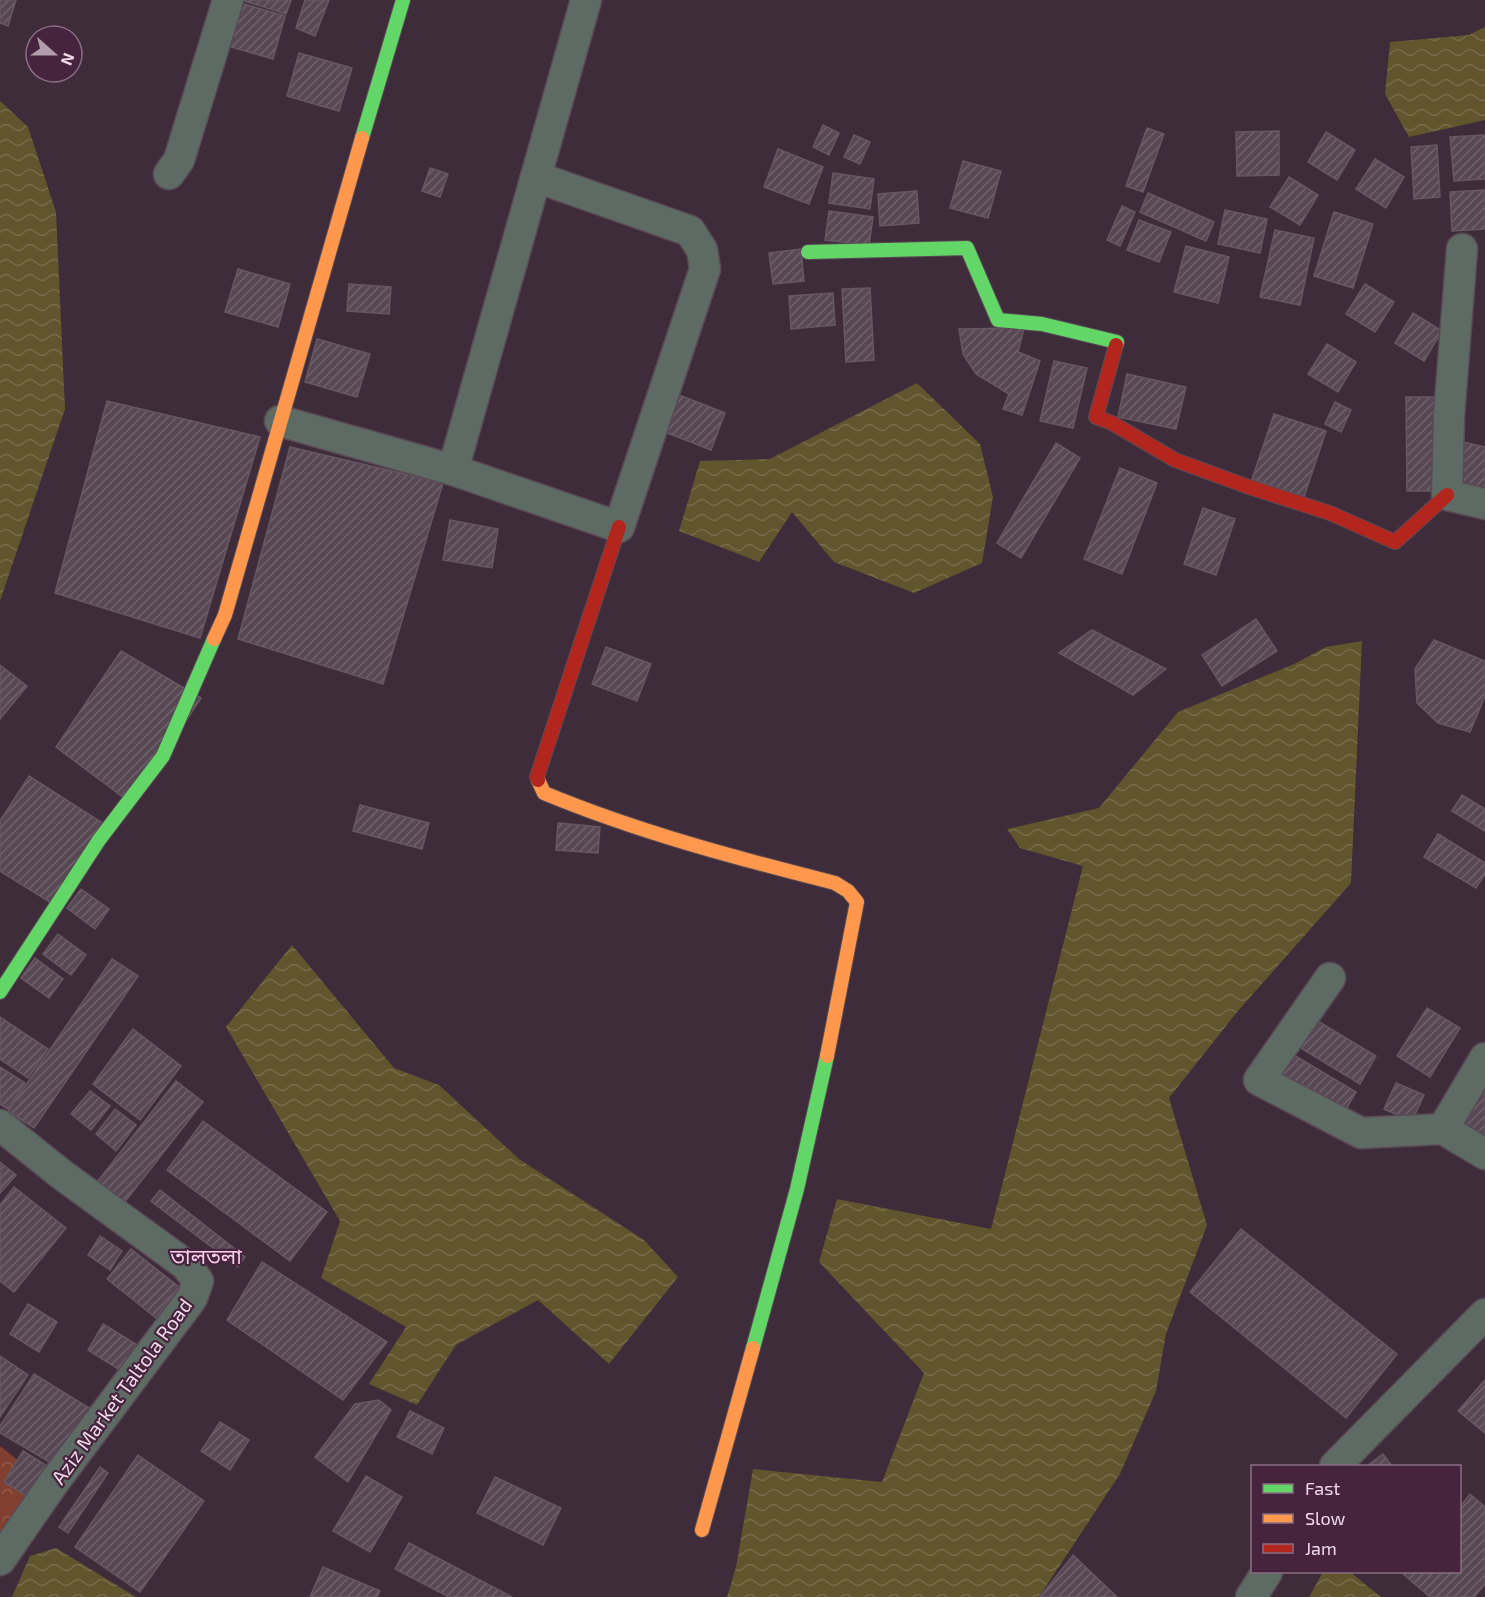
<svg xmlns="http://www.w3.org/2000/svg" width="1485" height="1597" font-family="'Exo 2','Noto Sans Bengali',sans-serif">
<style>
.forest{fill:url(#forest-crowns)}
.water{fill:url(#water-waves)}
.building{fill:url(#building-hatch);stroke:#675763;stroke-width:1.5}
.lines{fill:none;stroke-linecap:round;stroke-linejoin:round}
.street-casing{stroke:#594a55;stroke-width:33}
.fast-casing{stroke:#594a55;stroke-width:16}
.slow-casing{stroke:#594a55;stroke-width:16}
.jam-casing{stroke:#594a55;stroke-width:16}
.street{stroke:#5e6b64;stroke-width:30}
.fast{stroke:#63d668;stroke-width:14}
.slow{stroke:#ff974d;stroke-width:14}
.jam{stroke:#b3261e;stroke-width:14}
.labels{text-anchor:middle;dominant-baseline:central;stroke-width:4.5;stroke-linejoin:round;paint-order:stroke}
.street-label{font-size:20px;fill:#f0dae9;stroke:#46243d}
.neighbourhood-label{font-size:21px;fill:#fbcfee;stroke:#46243d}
</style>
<defs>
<pattern id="forest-crowns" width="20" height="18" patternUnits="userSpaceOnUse" patternTransform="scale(1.5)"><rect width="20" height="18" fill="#81402f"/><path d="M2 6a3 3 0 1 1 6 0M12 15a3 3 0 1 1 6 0" fill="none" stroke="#935b4d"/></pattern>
<pattern id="water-waves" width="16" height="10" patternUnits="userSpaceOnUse" patternTransform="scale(1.5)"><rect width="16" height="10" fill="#60552d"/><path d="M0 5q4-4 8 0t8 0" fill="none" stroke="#776d4b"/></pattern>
<pattern id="building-hatch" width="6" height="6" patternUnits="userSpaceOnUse" patternTransform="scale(1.5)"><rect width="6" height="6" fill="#574854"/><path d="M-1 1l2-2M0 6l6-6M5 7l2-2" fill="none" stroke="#6f626d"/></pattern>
</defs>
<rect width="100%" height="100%" fill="#3e2c3a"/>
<polygon class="forest" points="0,1446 48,1484 0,1557"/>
<g class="water">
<polygon points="1485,27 1485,120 1409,137 1385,94 1390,42 1469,35"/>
<polygon points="0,101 28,127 56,212 65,409 0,601"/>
<polygon points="917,383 980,444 993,497 982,563 914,593 834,562 792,512 759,562 679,531 700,461 770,459"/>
<polygon points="1362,641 1351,883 1237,1012 1169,1098 1207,1225 1166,1334 1156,1391 1120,1474 1039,1597 727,1597 736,1567 753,1469 882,1482 924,1373 819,1262 837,1199 991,1229 1083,866 1020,848 1007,829 1099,808 1178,712 1294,664 1326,647"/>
<polygon points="292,945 394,1068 439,1085 519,1159 644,1240 678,1277 609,1364 538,1300 456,1345 417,1405 369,1384 406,1327 321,1278 340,1221 226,1027"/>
<polygon points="56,1548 136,1597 12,1597 30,1556"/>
<polygon points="1323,1572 1350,1572 1381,1597 1309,1597"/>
</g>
<g class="building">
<polygon points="0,0 16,0 8,26 0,23"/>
<polygon points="241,0 291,0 286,14"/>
<polygon points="305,0 329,0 315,36 296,28"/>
<polygon points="233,1 285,16 273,59 221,44"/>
<polygon points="299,53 352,68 339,111 287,96"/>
<polygon points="823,125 839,133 829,155 813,147"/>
<polygon points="1147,128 1164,134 1143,192 1126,186"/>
<polygon points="1279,131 1279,175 1237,176 1236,132"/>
<polygon points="1326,132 1355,150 1337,180 1308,162"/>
<polygon points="854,135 870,142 860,164 844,157"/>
<polygon points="1485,135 1485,179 1454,181 1450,137"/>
<polygon points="1437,145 1440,197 1414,199 1411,147"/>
<polygon points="778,149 823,167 809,204 764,187"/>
<polygon points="1375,159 1404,177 1386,208 1356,189"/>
<polygon points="963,161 1001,171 988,218 950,208"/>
<polygon points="430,168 448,174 440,197 422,191"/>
<polygon points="833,173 874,179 870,209 829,203"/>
<polygon points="1289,177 1318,195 1300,225 1270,207"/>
<polygon points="1485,190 1485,229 1452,231 1450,192"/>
<polygon points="917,191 919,223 880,226 878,194"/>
<polygon points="1148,193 1214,222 1206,241 1140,212"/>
<polygon points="1122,206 1135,212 1120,246 1107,240"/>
<polygon points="1225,210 1267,219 1260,253 1218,244"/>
<polygon points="829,211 873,217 869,245 825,240"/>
<polygon points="1334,212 1373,224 1353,288 1314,276"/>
<polygon points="1139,220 1171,232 1159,262 1127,250"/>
<polygon points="1275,230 1314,238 1300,305 1260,297"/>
<polygon points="1186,246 1229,257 1218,303 1174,292"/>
<polygon points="801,249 804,281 773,284 769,253"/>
<polygon points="238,269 290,284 278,327 225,312"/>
<polygon points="349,284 391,287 389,314 347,311"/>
<polygon points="1365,284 1394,302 1375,332 1346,314"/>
<polygon points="870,288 874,360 846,362 842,289"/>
<polygon points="833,293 835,325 791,329 789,296"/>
<polygon points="1413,313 1442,331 1424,361 1395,343"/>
<polygon points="1024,328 1018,352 1040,361 1022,415 1003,409 1009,394 976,374 963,354 959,329"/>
<polygon points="317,339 370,354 357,397 305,382"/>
<polygon points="1327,344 1356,362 1338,392 1308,374"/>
<polygon points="1054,361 1087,368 1073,428 1040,421"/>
<polygon points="1127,374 1186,387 1176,429 1118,417"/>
<polygon points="679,395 725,413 711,450 665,432"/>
<polygon points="1406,397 1436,397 1436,491 1407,491"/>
<polygon points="107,401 260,437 200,638 55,593"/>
<polygon points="1335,402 1351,410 1341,432 1325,424"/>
<polygon points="1274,414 1326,431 1304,497 1252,479"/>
<polygon points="1459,441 1485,447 1485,492 1449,484"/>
<polygon points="1056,443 1080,458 1021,558 997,543"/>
<polygon points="290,447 443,483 383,684 238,639"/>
<polygon points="1120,468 1157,483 1122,574 1084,559"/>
<polygon points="1203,508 1235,519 1216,575 1184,564"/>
<polygon points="450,520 498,529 492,568 443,560"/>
<polygon points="1256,619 1277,651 1222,686 1202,655"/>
<polygon points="1092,630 1166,669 1133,695 1059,653"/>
<polygon points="1434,640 1485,661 1485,696 1470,732 1438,723 1417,703 1415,669"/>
<polygon points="606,647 651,664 637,701 592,684"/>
<polygon points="121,651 201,698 132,804 56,747"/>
<polygon points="0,665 27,686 0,719"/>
<polygon points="29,776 104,824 53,904 0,871 0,821"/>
<polygon points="1462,795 1485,809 1485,831 1452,811"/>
<polygon points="360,805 429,823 422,849 353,831"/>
<polygon points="558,823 600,827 598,853 556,850"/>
<polygon points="1438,834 1485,863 1485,874 1476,888 1424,857"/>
<polygon points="81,889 109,909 95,929 67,908"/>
<polygon points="58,934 86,955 71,975 43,954"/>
<polygon points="35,958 63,979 49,998 21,978"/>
<polygon points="112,959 138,976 34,1128 8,1111"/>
<polygon points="1427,1008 1460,1028 1430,1077 1397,1056"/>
<polygon points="0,1017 48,1049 28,1078 0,1059"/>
<polygon points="1311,1017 1376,1056 1360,1084 1294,1044"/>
<polygon points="133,1029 181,1066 140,1120 93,1084"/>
<polygon points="1287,1051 1356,1092 1342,1116 1273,1074"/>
<polygon points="0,1067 25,1083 8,1109 0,1104"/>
<polygon points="176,1081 203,1102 124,1203 97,1182"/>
<polygon points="1396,1083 1424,1095 1412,1121 1384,1109"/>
<polygon points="1485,1084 1485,1138 1461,1124"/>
<polygon points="90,1091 110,1106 91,1130 71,1114"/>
<polygon points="115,1109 136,1125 116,1151 96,1134"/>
<polygon points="203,1121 327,1212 290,1261 167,1170"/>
<polygon points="0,1162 16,1175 0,1193"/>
<polygon points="14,1187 66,1228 14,1292 0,1281 0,1205"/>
<polygon points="160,1190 245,1257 238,1267 151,1201"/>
<polygon points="1241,1229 1397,1354 1346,1418 1190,1292"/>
<polygon points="100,1236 122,1251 110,1270 88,1255"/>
<polygon points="131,1249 179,1287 156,1318 107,1279"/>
<polygon points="262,1262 387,1342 343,1400 227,1320"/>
<polygon points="28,1304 57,1322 39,1352 10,1334"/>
<polygon points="103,1324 139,1346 123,1372 88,1350"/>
<polygon points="0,1356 28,1375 0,1417"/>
<polygon points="34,1374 94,1411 58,1467 0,1433 0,1426"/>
<polygon points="1485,1380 1485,1433 1458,1411"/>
<polygon points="379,1400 391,1410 348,1482 315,1457 355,1404"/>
<polygon points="410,1411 444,1428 432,1454 397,1437"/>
<polygon points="220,1422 249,1440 230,1470 201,1451"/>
<polygon points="23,1451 52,1469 33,1500 4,1482"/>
<polygon points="1383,1454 1392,1466 1367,1466"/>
<polygon points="138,1455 204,1501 140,1592 75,1547"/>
<polygon points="100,1467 108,1473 68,1533 59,1527"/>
<polygon points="366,1476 402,1497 370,1552 333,1531"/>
<polygon points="495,1477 561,1508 543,1545 477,1513"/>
<polygon points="1470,1494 1485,1507 1485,1584 1474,1597 1430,1597 1402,1573 1403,1572 1460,1572 1460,1507"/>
<polygon points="409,1543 512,1597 449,1597 395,1569"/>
<polygon points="1073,1555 1117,1597 1040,1597"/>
<polygon points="323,1567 380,1591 377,1597 310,1597"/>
</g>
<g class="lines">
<g class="street-casing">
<g id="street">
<polyline points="169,174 179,160 228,0"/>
<polyline points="1462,249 1449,416 1447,495 1485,504"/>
<polyline points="280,421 453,470 619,527 705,269 702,250 690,231 536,177"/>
<polyline points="453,470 586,0"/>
<polyline points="1330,978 1259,1080 1361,1133 1443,1129 1485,1154"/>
<polyline points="0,1125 61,1174 186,1265 198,1281 192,1298 54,1482 0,1560"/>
<polyline points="1443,1129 1485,1058"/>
<polyline points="1335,1466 1485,1314"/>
<polyline points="1251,1597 1267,1572"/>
</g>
</g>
<g class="fast-casing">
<g id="fast">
<polyline points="362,138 403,0"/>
<polyline points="808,252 967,248 998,320 1042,324 1117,342 1116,345"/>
<polyline points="0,992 99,840 163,756 214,639"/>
<polyline points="753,1348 797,1189 827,1056"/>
</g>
</g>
<g class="slow-casing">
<g id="slow">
<polyline points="214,639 225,615 362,138"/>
<path d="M 538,780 L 544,793 C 638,832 736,858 835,883 L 848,891 L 857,902 L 827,1056"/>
<polyline points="702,1530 753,1348"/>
</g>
</g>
<g class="jam-casing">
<g id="jam">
<polyline points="1116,345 1096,417 1112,423 1175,460 1249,487 1330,513 1395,542 1447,495"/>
<polyline points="538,780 537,777 619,527"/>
</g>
</g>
<use href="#street" class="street"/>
<use href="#fast" class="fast"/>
<use href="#slow" class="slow"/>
<use href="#jam" class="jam"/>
</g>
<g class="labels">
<g class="street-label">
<text transform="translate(121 1391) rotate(-54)">Aziz Market Taltola Road</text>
</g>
<g class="neighbourhood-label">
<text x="206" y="1255">তালতলা</text>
</g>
</g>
<rect x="1251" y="1465" width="210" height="108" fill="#46243d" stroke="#8a6d82" stroke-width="1.5"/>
<rect x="1263" y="1484" width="30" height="9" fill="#63d668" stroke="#8a6d82" stroke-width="1.5"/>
<text x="1305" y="1495" font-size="18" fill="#f0dae9">Fast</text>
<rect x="1263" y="1514" width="30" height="9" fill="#ff974d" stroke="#8a6d82" stroke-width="1.5"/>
<text x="1305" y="1525" font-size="18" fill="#f0dae9">Slow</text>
<rect x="1263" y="1544" width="30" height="9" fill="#b3261e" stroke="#8a6d82" stroke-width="1.5"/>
<text x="1305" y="1555" font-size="18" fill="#f0dae9">Jam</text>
<g transform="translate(54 54) rotate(111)"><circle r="28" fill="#46243d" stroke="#8a6d82" stroke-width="1.5"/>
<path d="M0-4.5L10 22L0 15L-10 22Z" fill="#b29dac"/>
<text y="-9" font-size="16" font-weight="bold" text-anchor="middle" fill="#f0dae9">N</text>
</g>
</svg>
